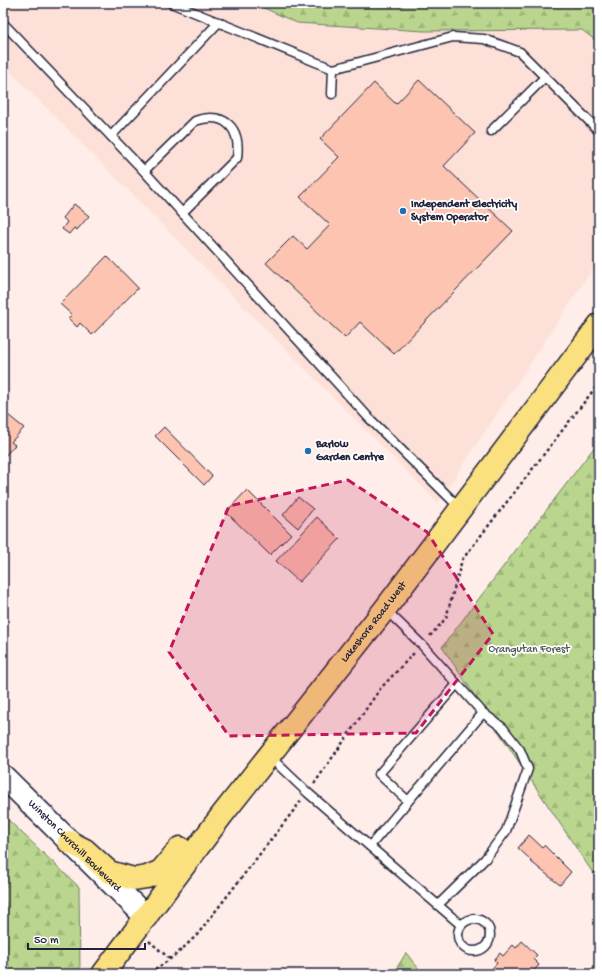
<svg xmlns="http://www.w3.org/2000/svg" width="602" height="977" font-family="'Gochi Hand',sans-serif">
<style>
.built{fill:#fde1d8}
.forest{fill:url(#forest-firs);stroke:#6e7c64}
.building{fill:#fcc4b1;stroke:#22223b}
.lines{fill:none;stroke-linecap:round;stroke-linejoin:round}
.service-casing{stroke:#22223b;stroke-width:11}
.secondary-casing{stroke:#22223b;stroke-width:25}
.primary-casing{stroke:#22223b;stroke-width:25}
.path{stroke:#22223b;stroke-width:2.5;stroke-dasharray:3 3;stroke-linecap:butt}
.service{stroke:#fff;stroke-width:8}
.secondary{stroke:#fff;stroke-width:22}
.primary{stroke:#fbe080;stroke-width:22}
.marked{fill:#c2185b;fill-opacity:0.2;stroke:#c2185b;stroke-width:3;stroke-dasharray:8 5;stroke-linejoin:round}
.poi-dot{fill:#1f6fb2;stroke:#fff;stroke-width:1.5}
.labels{text-anchor:middle;dominant-baseline:central;stroke-width:3.5;stroke-linejoin:round;paint-order:stroke}
.poi-label{font-size:11px;font-weight:bold;fill:#22223b;stroke:#fff;text-anchor:start}
.street-label{font-size:11px;fill:#22223b;stroke:#fff}
.park-label{font-size:11px;fill:#505854;stroke:#fff}
</style>
<defs>
<pattern id="forest-firs" width="22" height="20" patternUnits="userSpaceOnUse"><rect width="22" height="20" fill="#bad68e"/><path d="M5 1l3.5 6h-7zM16 11l3.5 6h-7z" fill="#a0b77b"/></pattern>
</defs>
<rect width="100%" height="100%" fill="#feede8"/>
<filter id="ink" filterUnits="userSpaceOnUse"><feTurbulence type="fractalNoise" baseFrequency=".025" numOctaves="2"/><feDisplacementMap in="SourceGraphic" scale="8" xChannelSelector="R" yChannelSelector="G"/><feConvolveMatrix kernelMatrix="1 2 1 2 8 2 1 2 1" color-interpolation-filters="sRGB"/></filter>
<g filter="url(#ink)">
<polygon class="built" points="3,3 253,3 297,23 424,31 582,30 599,43 599,259 438,503 3,64"/>
<g class="forest">
<polygon points="253,3 599,3 599,43 582,30 424,31 297,23"/>
<polygon points="599,441 599,882 442,647"/>
<polygon points="3,815 79,887 80,974 3,974"/>
<polygon points="406,953 423,974 393,974"/>
</g>
<g class="building">
<polygon points="419,80 475,133 444,166 513,231 394,354 360,322 345,338 266,263 293,236 307,249 330,225 300,197 339,157 320,139 374,83 396,104"/>
<polygon points="74,204 89,216 77,230 74,228 69,234 62,229 67,222 63,218"/>
<polygon points="107,256 138,288 92,335 80,323 77,327 68,318 72,315 60,304"/>
<polygon points="3,411 24,428 11,442 15,445 3,458"/>
<polygon points="164,427 212,476 204,485 155,436"/>
<polygon points="247,490 291,534 270,555 226,512"/>
<polygon points="298,497 313,509 298,528 283,515"/>
<polygon points="317,517 340,539 299,582 276,561"/>
<polygon points="529,835 542,847 544,845 571,872 560,885 530,861 531,860 518,848"/>
<polygon points="522,941 537,955 533,959 539,965 531,974 487,974 497,963 494,960 500,953 503,956 513,945 516,948"/>
</g>
<g class="lines">
<g class="service-casing">
<g id="service">
<polyline points="171,3 333,69 453,37 484,39 520,52 599,131"/>
<polyline points="3,23 144,171 369,418 460,508"/>
<polyline points="332,94 333,69"/>
<polyline points="491,131 545,77"/>
<polyline points="111,136 219,22"/>
<path d="M 144,171 L 195,121 C 225,111 241,128 237,158 L 182,213"/>
<polyline points="385,609 422,645 483,713 503,728 520,750 528,769 506,831 485,859 438,905"/>
<polyline points="269,756 308,793 461,925"/>
<polyline points="408,801 379,774 457,684"/>
<polyline points="370,846 483,713"/>
<circle cx="474" cy="935" r="16"/>
</g>
</g>
<g class="secondary-casing">
<g id="secondary">
<path id="s1" d="M 3,776 L 146,917"/>
</g>
</g>
<g class="primary-casing">
<g id="primary">
<polyline points="69,842 85,850 109,872 134,879 147,877 161,871 180,848"/>
<path id="s2" d="M 103,974 L 222,815 L 385,609 L 599,325"/>
</g>
</g>
<g class="path">
<polyline points="430,636 446,618 462,560 599,383"/>
<polyline points="314,784 380,689 414,653"/>
<polyline points="149,941 170,959"/>
<polyline points="150,974 178,953 197,935 301,801"/>
</g>
<use href="#service" class="service"/>
<use href="#secondary" class="secondary"/>
<use href="#primary" class="primary"/>
</g>
</g>
<path class="marked" d="M 348,480 L 427,532 L 493,634 L 416,733 L 229,736 L 169,652 L 229,506 Z"/>
<g class="poi-dot">
<circle cx="403" cy="211" r="4"/>
<circle cx="308" cy="451" r="4"/>
</g>
<g class="labels">
<g class="poi-label">
<text x="411" y="205">Independent Electricity<tspan x="411" dy="13">System Operator</tspan></text>
<text x="316" y="445">Barlow<tspan x="316" dy="13">Garden Centre</tspan></text>
</g>
<g class="street-label">
<text stroke="none"><textPath href="#s2" startOffset="444">Lakeshore Road West</textPath></text>
<text stroke="none"><textPath href="#s1" startOffset="100">Winston Churchill Boulevard</textPath></text>
</g>
<g class="park-label">
<text x="529" y="650">Orangutan Forest</text>
</g>
</g>
<rect width="602" height="977" fill="none" stroke="#fff" stroke-width="16"/>
<rect x="8" y="8" width="586" height="961" fill="none" stroke="#22223b" stroke-width="1.5" filter="url(#ink)"/>
<path d="M28 943v6h117v-6" fill="none" stroke="#22223b" stroke-width="2"/>
<text x="34" y="943" font-size="12" fill="#22223b" stroke="#ffffff" stroke-width="3" paint-order="stroke">50 m</text>
</svg>
